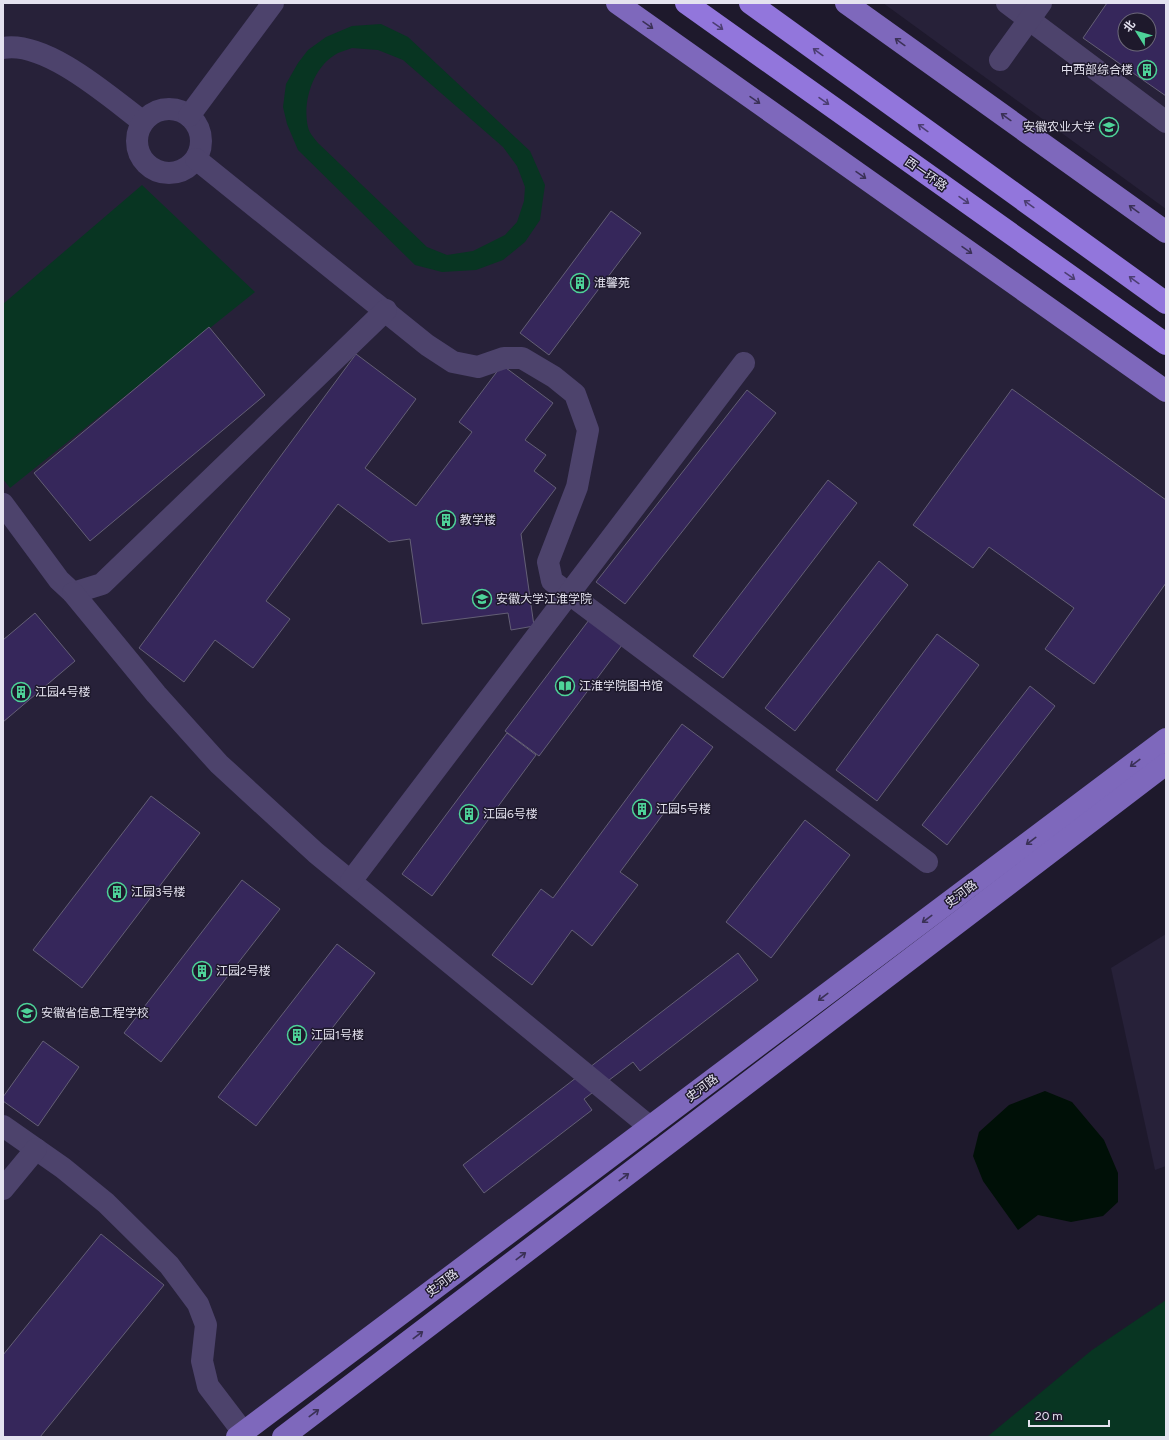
<svg xmlns="http://www.w3.org/2000/svg" width="1169" height="1440" font-family="Figtree,'Noto Sans SC',sans-serif">
<style>
.built{fill:#272139;fill-rule:evenodd}
.green{fill:#083522;fill-rule:evenodd}
.water{fill:#001007}
.building{fill:#36275b;stroke:#645f76;fill-rule:evenodd}
.lines{fill:none;stroke-linecap:round;stroke-linejoin:round}
.minor{stroke:#4d436c;stroke-width:22}
.major{stroke:#7e68bc;stroke-width:22}
.highway{stroke:#9276dc;stroke-width:22}
.oneway{stroke:#3b3157}
.oneway2{stroke:#4c3e72}
.labels{text-anchor:middle;dominant-baseline:central;stroke-width:3;stroke-linejoin:round;paint-order:stroke}
.poi-label{font-size:12px;fill:#e4e2ef;stroke:#1e192c;text-anchor:start}
.street-label{font-size:12px;fill:#e4e2ef;stroke:#1e192c}
</style>
<rect width="100%" height="100%" fill="#1e192c"/>
<g class="built">
<polygon points="3,3 617,3 1166,391 1166,739 237,1437 3,1437"/>
<path d="M 883,3 L 1166,3 L 1166,209 ZM 1125,20 L 1149,20 L 1149,44 L 1125,44 Z"/>
<polygon points="1166,934 1166,1166 1155,1170 1111,968"/>
</g>
<g class="green">
<path d="M 381,24 L 408,37 L 530,151 L 545,185 L 540,220 L 525,242 L 503,260 L 476,270 L 442,272 L 415,265 L 298,150 L 287,124 L 283,107 L 286,84 L 298,63 L 308,50 L 326,37 L 352,26 ZM 352,48 L 378,50 L 403,60 L 503,147 L 517,166 L 525,187 L 524,201 L 517,222 L 505,235 L 473,251 L 447,255 L 427,247 L 318,143 C 315,139 309,133 308,127 C 302,102 313,66 338,53 C 342,51 348,50 352,48 Z"/>
<polygon points="142,185 255,292 10,488 3,479 3,304"/>
<polygon points="1166,1300 1166,1437 987,1437 1092,1350"/>
</g>
<polygon class="water" points="1045,1091 1072,1102 1104,1140 1118,1173 1118,1202 1103,1216 1071,1222 1038,1215 1018,1230 983,1181 973,1156 979,1132 1009,1105"/>
<g class="building">
<path d="M 1107,3 L 1166,3 L 1166,96 L 1083,38 ZM 1125,20 L 1149,20 L 1149,44 L 1125,44 Z"/>
<polygon points="611,211 641,233 549,355 520,333"/>
<polygon points="209,327 265,395 90,541 34,473"/>
<polygon points="356,354 416,399 365,468 416,506 472,432 459,422 502,365 553,403 525,440 546,455 534,471 556,488 521,534 534,626 511,630 508,613 422,624 410,539 389,542 338,504 266,601 290,619 253,668 215,640 184,682 139,648"/>
<polygon points="1012,389 1166,500 1166,583 1094,684 1045,649 1074,608 989,547 973,568 913,525"/>
<polygon points="747,390 776,413 625,604 596,582"/>
<polygon points="828,480 857,503 723,678 693,656"/>
<polygon points="879,561 908,585 795,731 765,708"/>
<polygon points="35,613 75,661 3,722 3,640"/>
<polygon points="592,616 625,641 539,756 505,731"/>
<polygon points="937,634 979,665 877,801 836,770"/>
<polygon points="1030,686 1055,706 947,845 922,825"/>
<polygon points="682,724 713,747 620,872 638,885 592,946 572,930 532,985 492,955 541,889 553,898"/>
<polygon points="507,733 536,755 432,896 402,874"/>
<polygon points="151,796 200,833 82,988 33,950"/>
<polygon points="805,820 850,855 771,958 726,922"/>
<polygon points="242,880 280,909 161,1062 124,1033"/>
<polygon points="337,944 375,973 256,1126 218,1097"/>
<polygon points="738,953 758,980 640,1071 633,1062 584,1099 592,1110 484,1193 463,1165"/>
<polygon points="43,1041 79,1067 38,1126 3,1101 3,1097"/>
<polygon points="101,1234 164,1285 40,1437 3,1437 3,1355"/>
</g>
<g class="lines">
<g class="minor">
<polyline points="1007,3 1166,122"/>
<path d="M 3,48 C 46,40 111,98 143,122"/>
<polyline points="1000,60 1041,3"/>
<circle cx="169" cy="141" r="32"/>
<polyline points="189,116 273,3"/>
<polyline points="196,159 427,345 453,362 478,367 504,358 522,358 554,377 575,394 588,430 577,487 548,562 552,581 927,862"/>
<polyline points="3,504 59,580 73,593 102,584 386,310"/>
<polyline points="73,593 156,694 219,764 316,853 650,1127"/>
<polyline points="351,881 744,363"/>
<polyline points="3,1126 63,1168 106,1203 169,1265 198,1304 206,1325 202,1361 208,1386 243,1432"/>
<polyline points="3,1189 36,1149"/>
</g>
<g class="major">
<polyline points="617,3 1166,391"/>
<polyline points="846,3 1166,232"/>
<polyline points="237,1437 1166,739"/>
<polyline points="283,1437 1166,764"/>
</g>
<g class="highway">
<polyline points="686,3 1166,344"/>
<polyline points="750,3 1166,303"/>
</g>
</g>
<defs><path id="oneway-shaft" d="M-6 0H5M1.5-3L5.5 0L1.5 3" fill="none" stroke-width="1.6" stroke-linecap="round" stroke-linejoin="round"/></defs>
<g class="oneway">
<use href="#oneway-shaft" transform="translate(648 25) rotate(35)"/>
<use href="#oneway-shaft" transform="translate(900 42) rotate(-144)"/>
<use href="#oneway-shaft" transform="translate(755 100) rotate(35)"/>
<use href="#oneway-shaft" transform="translate(1006 117) rotate(-144)"/>
<use href="#oneway-shaft" transform="translate(861 175) rotate(35)"/>
<use href="#oneway-shaft" transform="translate(1134 209) rotate(-144)"/>
<use href="#oneway-shaft" transform="translate(967 250) rotate(35)"/>
<use href="#oneway-shaft" transform="translate(1135 763) rotate(143)"/>
<use href="#oneway-shaft" transform="translate(1031 841) rotate(143)"/>
<use href="#oneway-shaft" transform="translate(927 919) rotate(143)"/>
<use href="#oneway-shaft" transform="translate(823 997) rotate(143)"/>
<use href="#oneway-shaft" transform="translate(624 1177) rotate(-37)"/>
<use href="#oneway-shaft" transform="translate(521 1256) rotate(-37)"/>
<use href="#oneway-shaft" transform="translate(418 1335) rotate(-37)"/>
<use href="#oneway-shaft" transform="translate(314 1413) rotate(-37)"/>
</g>
<g class="oneway2">
<use href="#oneway-shaft" transform="translate(718 26) rotate(35)"/>
<use href="#oneway-shaft" transform="translate(818 52) rotate(-144)"/>
<use href="#oneway-shaft" transform="translate(824 101) rotate(35)"/>
<use href="#oneway-shaft" transform="translate(923 128) rotate(-144)"/>
<use href="#oneway-shaft" transform="translate(964 200) rotate(35)"/>
<use href="#oneway-shaft" transform="translate(1029 204) rotate(-144)"/>
<use href="#oneway-shaft" transform="translate(1070 276) rotate(35)"/>
<use href="#oneway-shaft" transform="translate(1134 280) rotate(-144)"/>
</g>
<defs>
<g id="building-ring" transform="scale(1)"><circle r="9.5" fill="#1e192c" stroke="#4ed399" stroke-width="1.5"/><path d="M-4-6H4V6H1V3H-1V6H-4ZM-2.5-4.3h1.7v1.8h-1.7ZM.8-4.3h1.7v1.8H.8ZM-2.5-1h1.7V.8h-1.7ZM.8-1h1.7V.8H.8Z" fill="#4ed399"/></g>
<g id="university-ring" transform="scale(1)"><circle r="9.5" fill="#1e192c" stroke="#4ed399" stroke-width="1.5"/><path d="M0-5L7-2L0 1L-7-2ZM-4 1L0 2.5L4 1V4Q0 6-4 4Z" fill="#4ed399"/></g>
<g id="library-ring" transform="scale(1)"><circle r="9.5" fill="#1e192c" stroke="#4ed399" stroke-width="1.5"/><path d="M-6-4Q-3-5.5-.7-3.5V5Q-3 3-6 4ZM6-4Q3-5.5 .7-3.5V5Q3 3 6 4Z" fill="#4ed399"/></g>
</defs>
<g fill-rule="evenodd">
<use href="#building-ring" x="1147" y="70"/>
<use href="#university-ring" x="1109" y="127"/>
<use href="#building-ring" x="580" y="283"/>
<use href="#building-ring" x="446" y="520"/>
<use href="#university-ring" x="482" y="599"/>
<use href="#library-ring" x="565" y="686"/>
<use href="#building-ring" x="21" y="692"/>
<use href="#building-ring" x="642" y="809"/>
<use href="#building-ring" x="469" y="814"/>
<use href="#building-ring" x="117" y="892"/>
<use href="#building-ring" x="202" y="971"/>
<use href="#university-ring" x="27" y="1013"/>
<use href="#building-ring" x="297" y="1035"/>
</g>
<g class="labels">
<g class="poi-label">
<text x="1133" y="70" text-anchor="end">中西部综合楼</text>
<text x="1095" y="127" text-anchor="end">安徽农业大学</text>
<text x="594" y="283">淮馨苑</text>
<text x="460" y="520">教学楼</text>
<text x="496" y="599">安徽大学江淮学院</text>
<text x="579" y="686">江淮学院图书馆</text>
<text x="35" y="692">江园4号楼</text>
<text x="656" y="809">江园5号楼</text>
<text x="483" y="814">江园6号楼</text>
<text x="131" y="892">江园3号楼</text>
<text x="216" y="971">江园2号楼</text>
<text x="41" y="1013">安徽省信息工程学校</text>
<text x="311" y="1035">江园1号楼</text>
</g>
<g class="street-label">
<text transform="translate(926 174) rotate(35)">西一环路</text>
<text transform="translate(961 894) rotate(-37)">史河路</text>
<text transform="translate(702 1088) rotate(-37)">史河路</text>
<text transform="translate(442 1283) rotate(-37)">史河路</text>
</g>
</g>
<rect width="1169" height="1440" fill="none" stroke="#e4e2ef" stroke-width="8"/>
<g transform="translate(1137 32) rotate(307)"><circle r="19" fill="#1e192c" stroke="#6d697a"/>
<path d="M0-3L7 15L0 10L-7 15Z" fill="#4ed399"/>
<text y="-6" font-size="11" font-weight="bold" text-anchor="middle" fill="#e4e2ef">北</text>
</g>
<path d="M1029 1420v6h80v-6" fill="none" stroke="#e4e2ef" stroke-width="2"/>
<text x="1035" y="1420" font-size="12" fill="#e4e2ef" stroke="#1e192c" stroke-width="3" paint-order="stroke">20 m</text>
</svg>
